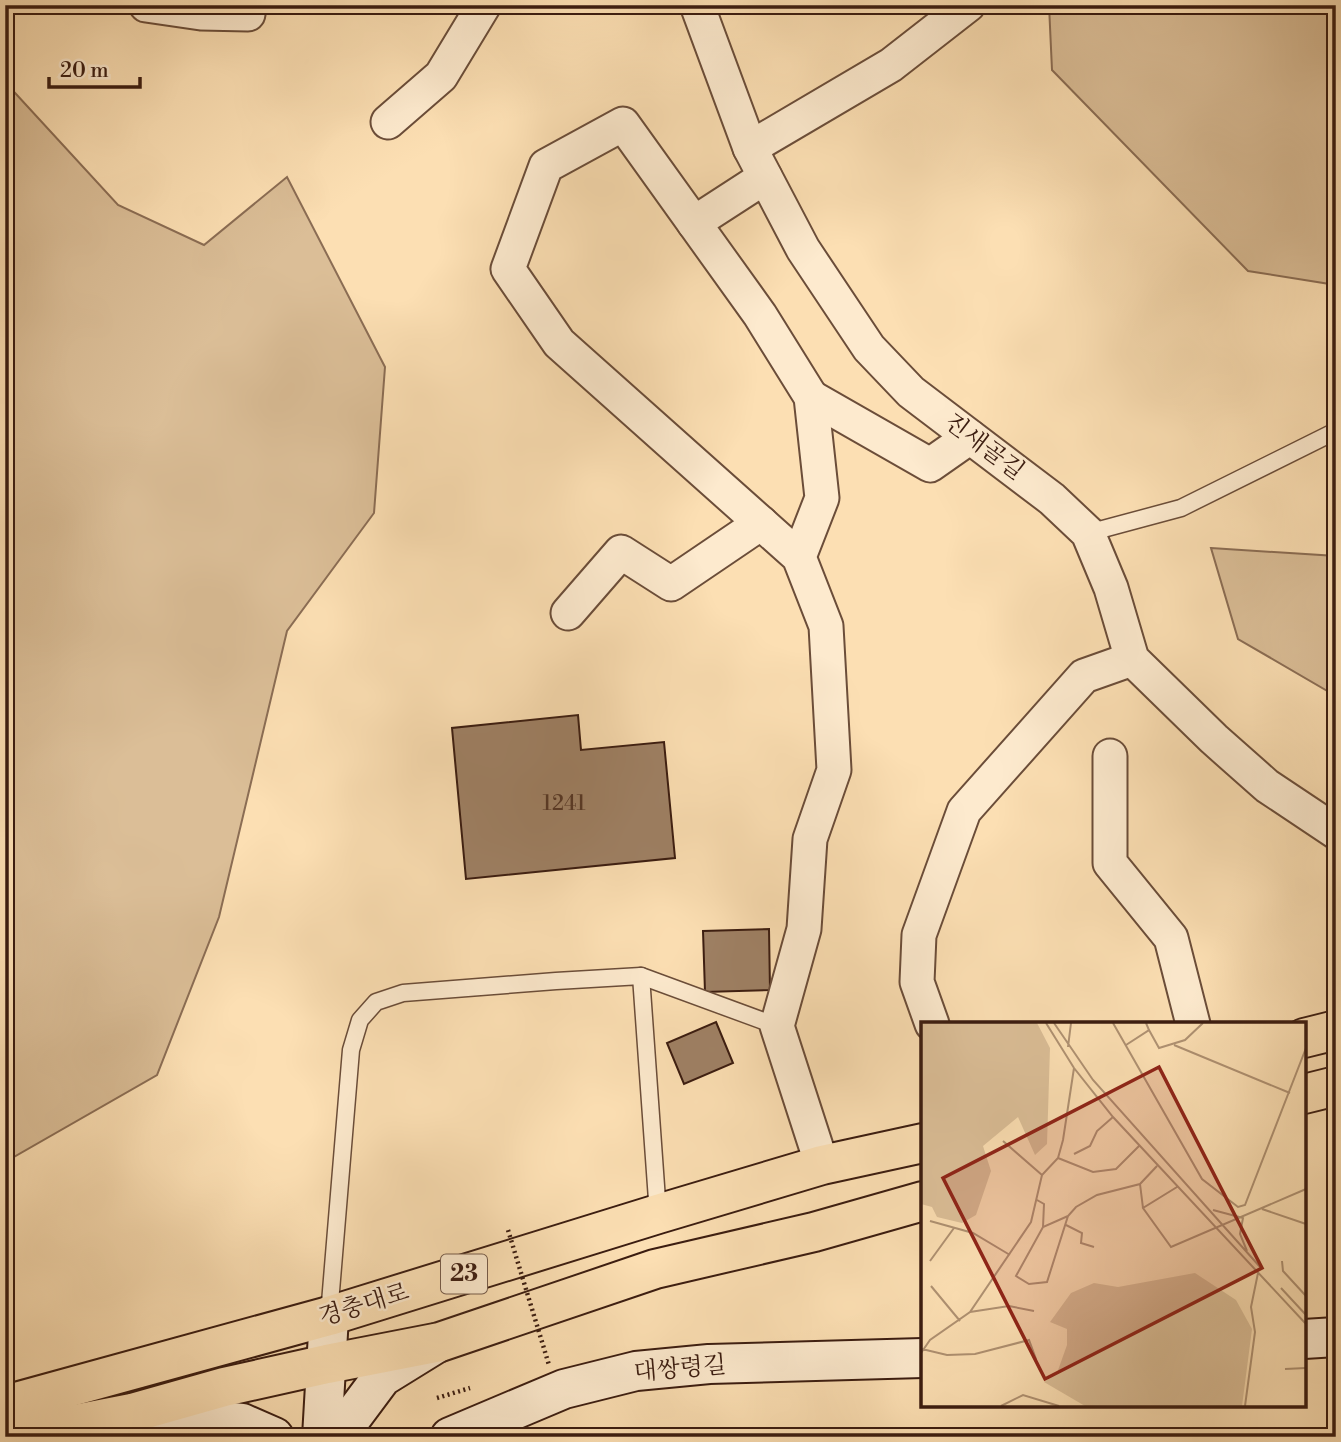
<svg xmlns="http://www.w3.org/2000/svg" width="1341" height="1442" font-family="'Libre Bodoni','Noto Serif KR',serif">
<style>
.green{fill:#dbbe97;stroke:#8b6d54;stroke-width:2}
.building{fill:#9f8165;stroke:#3b1c10;stroke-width:2}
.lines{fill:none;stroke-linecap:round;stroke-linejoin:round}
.lane-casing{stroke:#6b4d39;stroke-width:19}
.street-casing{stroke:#6b4d39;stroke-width:37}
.secondary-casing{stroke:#3b1c10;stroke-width:42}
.primary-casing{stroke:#3b1c10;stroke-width:42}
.path{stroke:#3b1c10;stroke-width:4.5;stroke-dasharray:2 3.5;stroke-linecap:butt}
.lane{stroke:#fdeace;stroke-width:16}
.street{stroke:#fdeace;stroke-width:33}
.secondary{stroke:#fdeace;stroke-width:38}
.primary{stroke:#fcdfb3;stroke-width:38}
.path-bridge{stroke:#3b1c10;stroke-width:4.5;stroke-dasharray:2 3.5;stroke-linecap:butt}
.labels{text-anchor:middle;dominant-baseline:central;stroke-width:5;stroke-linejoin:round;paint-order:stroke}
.number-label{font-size:21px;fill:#543525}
.shield{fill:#fdeace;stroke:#755a49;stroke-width:2}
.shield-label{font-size:23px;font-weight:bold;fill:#3b1c10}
.street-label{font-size:24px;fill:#3b1c10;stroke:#fdeace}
.inset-road{fill:none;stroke:#af9172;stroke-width:2}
.view{fill:#8f2418;fill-opacity:0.15;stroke:#8f2418;stroke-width:3.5}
.inset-edge{fill:none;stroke:#3b1c10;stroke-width:3.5}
</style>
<rect width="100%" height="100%" fill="#fcdfb3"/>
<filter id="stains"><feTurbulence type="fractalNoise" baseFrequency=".00286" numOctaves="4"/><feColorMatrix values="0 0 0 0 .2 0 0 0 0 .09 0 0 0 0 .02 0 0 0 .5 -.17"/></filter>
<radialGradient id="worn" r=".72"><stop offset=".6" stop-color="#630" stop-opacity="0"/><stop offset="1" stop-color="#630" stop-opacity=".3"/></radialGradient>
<g class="green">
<polygon points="1049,5 1336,5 1336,285 1248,271 1052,70"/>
<polygon points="5,82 118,205 204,245 287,177 385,367 374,513 287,631 219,917 157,1075 5,1162"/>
<polygon points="1211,548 1336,556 1336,696 1238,639"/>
</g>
<g class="building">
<polygon points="578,715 581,750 664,742 675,858 466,879 452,728"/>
<polygon points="769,929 770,990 705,992 703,931"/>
<polygon points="716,1022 733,1063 684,1084 667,1043"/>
</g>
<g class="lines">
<g class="lane-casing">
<g id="lane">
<polyline points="1088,533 1181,508 1336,431"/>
<polyline points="641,976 777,1026"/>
<polyline points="329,1315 351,1050 360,1020 376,1002 403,993 556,981 641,976 658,1214"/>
</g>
</g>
<g class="street-casing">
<g id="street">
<polyline points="146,5 201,13 248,14 249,5"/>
<polyline points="697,5 750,148 803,249 869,348 911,392 1052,499 1088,533 1111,588 1132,659 1214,739 1267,786 1336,832"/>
<polyline points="388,122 441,76 484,5"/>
<polyline points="750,148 891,65 968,5"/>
<polyline points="694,223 765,177"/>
<polyline points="811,397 930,465 970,437"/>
<polyline points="799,557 822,498 811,397 760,315 623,124 546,166 508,269 559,343 799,557 826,626 834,770 810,839 804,929 777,1026 822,1165"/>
<polyline points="568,613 621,552 671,584 761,523"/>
<polyline points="1110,756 1110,863 1171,938 1193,1024"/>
<polyline points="932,1024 917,982 919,935 964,811 1084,676 1132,659"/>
</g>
</g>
<g class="secondary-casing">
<g id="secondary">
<polyline points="1304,1339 1336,1337"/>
<polyline points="134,1413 242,1423 274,1437"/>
<polyline points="322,1437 329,1316"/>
<polyline points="340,1437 344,1428 382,1377 437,1343"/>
<polyline points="450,1437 564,1389 636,1371 709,1364 923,1358"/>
</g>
</g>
<g class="primary-casing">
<g id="primary">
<polyline points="1304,1038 1336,1030"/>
<polyline points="1304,1094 1336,1086"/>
<polyline points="5,1405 329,1316 658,1214 822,1165 923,1143"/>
<polyline points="18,1437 35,1432 132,1413 224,1387 327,1364 440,1342 655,1269 814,1232 923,1201"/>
</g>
</g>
<polyline class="path" points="437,1398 470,1388"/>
<use href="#lane" class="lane"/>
<use href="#street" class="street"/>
<use href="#secondary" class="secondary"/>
<use href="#primary" class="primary"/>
<polyline class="path-bridge" points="508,1230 549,1365"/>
</g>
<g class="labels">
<g class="number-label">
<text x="564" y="804">1241</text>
</g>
<rect class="shield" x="441" y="1254.5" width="46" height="39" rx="5"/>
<g class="shield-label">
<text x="464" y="1274">23</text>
</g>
<g class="street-label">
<text transform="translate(984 447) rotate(37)">진새골길</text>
<text transform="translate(364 1305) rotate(-17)">경충대로</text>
<text transform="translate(680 1369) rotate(-5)">대쌍령길</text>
</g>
</g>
<g transform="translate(921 1022)">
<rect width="385" height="385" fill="#fcdfb3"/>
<path d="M 0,1 L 116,1 L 129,26 L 126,122 L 114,133 L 97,95 L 62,124 L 70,149 L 55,193 L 41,201 L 16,195 L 11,185 L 0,182 ZM 274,251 L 315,278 L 331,307 L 321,384 L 164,384 L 123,360 L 136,351 L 146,323 L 146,307 L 129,300 L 150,271 L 173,261 L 197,265 Z" fill="#dbbe97"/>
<path class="inset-road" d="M 125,1 L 153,46 L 192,95 L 385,302M 133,1 L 172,58 L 340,246M 192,1 L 281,157 L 317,185 L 324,183 L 385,26M 228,8 L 238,26 L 264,18 L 282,1M 205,23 L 228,8 L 225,1M 253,23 L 369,71M 147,25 L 150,1M 82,119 L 121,153M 153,132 L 169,124 L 176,109 L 192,95M 137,136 L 172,150 L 195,147 L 219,123M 219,162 L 222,186M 256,165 L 222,186 L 250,225 L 385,167M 116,178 L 123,182 L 122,205M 341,187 L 385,202M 292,188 L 322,196 L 319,212 L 326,229M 147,194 L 122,205 L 95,254 L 108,262 L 126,260 L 147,194 L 155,185 L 176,173 L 219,162 L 236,144M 9,199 L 52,211 L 89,233M 145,203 L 161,211 L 160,221 L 173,225M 9,239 L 33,206M 361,239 L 362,249 L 385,274M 10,264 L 39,299M 360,266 L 385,293M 49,290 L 88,284 L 113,289M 1,327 L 26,333 L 54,332 L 108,318 L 115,337M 0,331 L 9,318 L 49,290 L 110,200 L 121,153 L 137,136 L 142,118 L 153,46M 364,347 L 385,346M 80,384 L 102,373 L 138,384M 324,384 L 334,310 L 330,285 L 337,251"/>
<path class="view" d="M 238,45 L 341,246 L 124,357 L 22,156 Z"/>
<rect width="385" height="385" class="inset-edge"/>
</g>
<rect width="1341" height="1442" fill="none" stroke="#fcdfb3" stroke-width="28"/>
<rect x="7" y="7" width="1327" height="1428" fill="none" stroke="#3b1c10" stroke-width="3.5"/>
<rect x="14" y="14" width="1313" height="1414" fill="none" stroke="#3b1c10" stroke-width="2"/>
<path d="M49 77v10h91v-10" fill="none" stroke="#3b1c10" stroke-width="3.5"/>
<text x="60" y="77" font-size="21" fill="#3b1c10" stroke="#fdeace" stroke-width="5" paint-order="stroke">20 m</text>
<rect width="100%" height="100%" filter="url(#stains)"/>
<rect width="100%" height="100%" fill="url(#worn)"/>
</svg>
